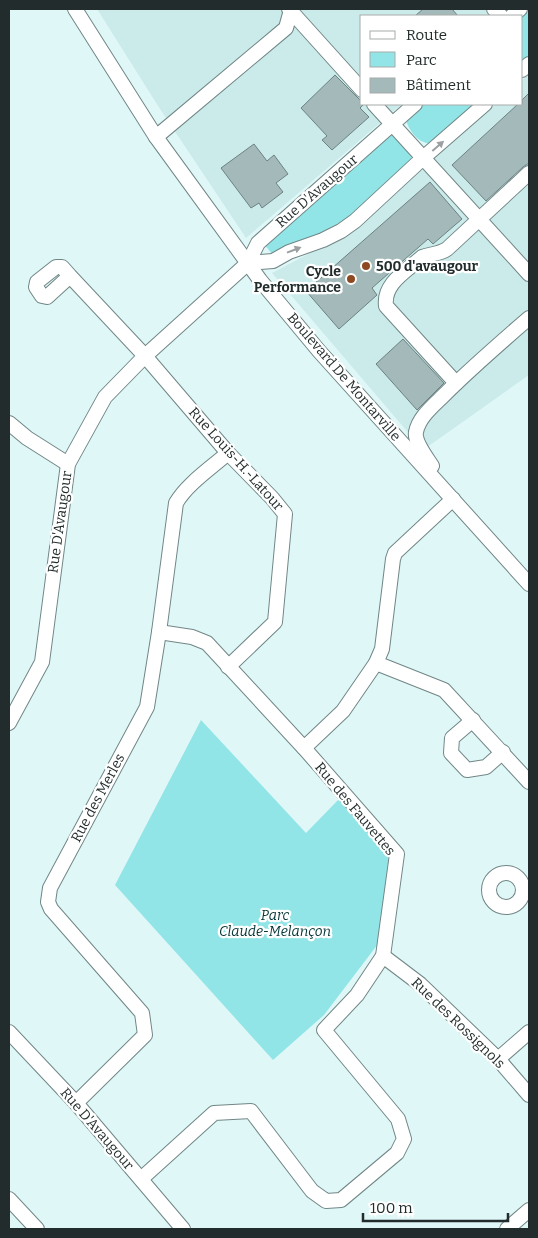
<svg xmlns="http://www.w3.org/2000/svg" width="538" height="1238" font-family="Bitter,serif">
<style>
.built{fill:#cbebeb}
.green{fill:#92e5e7}
.building{fill:#a4baba;stroke:#6c8182}
.lines{fill:none;stroke-linecap:round;stroke-linejoin:round}
.minor-casing{stroke:#718686;stroke-width:16}
.minor{stroke:#fff;stroke-width:14}
.oneway{fill:#9ca0a0}
.poi-dot{fill:#8f4922;stroke:#fff;stroke-width:2}
.labels{text-anchor:middle;dominant-baseline:central;stroke-width:4.5;stroke-linejoin:round;paint-order:stroke}
.street-label{font-size:14px;fill:#232c2c;stroke:#fff}
.poi-label{font-size:14px;font-weight:bold;fill:#232c2c;stroke:#fff;text-anchor:start}
.park-label{font-size:14px;font-style:italic;fill:#063536;stroke:#fff}
</style>
<rect width="100%" height="100%" fill="#e0f7f8"/>
<g class="built">
<polygon points="97,9 509,9 501,16 362,16 362,104 402,104 246,238 160,109"/>
<polygon points="529,73 529,375 423,450 272,273 350,232 495,104 522,104 522,80"/>
</g>
<g class="green">
<polygon points="525,9 529,9 529,56 522,63 522,16"/>
<path d="M 419,104 L 477,104 L 432,142 C 429,143 427,144 424,142 C 416,140 407,127 406,119 Z"/>
<polygon points="389,134 392,134 412,153 411,162 356,213 337,224 317,235 272,254 265,245"/>
<polygon points="201,720 306,833 339,799 389,855 378,944 324,1015 273,1060 115,885"/>
</g>
<g class="building">
<polygon points="423,9 452,9 458,16 415,16"/>
<polygon points="335,75 362,102 362,104 364,104 360,108 369,117 332,150 322,140 327,136 301,108"/>
<polygon points="529,93 529,163 523,167 486,201 452,165 518,104 522,104 522,100"/>
<polygon points="254,144 267,161 274,155 288,174 276,183 283,192 262,208 259,203 251,208 221,168"/>
<polygon points="430,182 462,219 433,244 428,239 372,288 377,295 339,329 306,291"/>
<polygon points="403,339 444,383 417,410 376,364"/>
</g>
<g class="lines">
<g class="minor-casing">
<g id="minor">
<polyline points="75,9 156,137 260,280 319,351 529,584"/>
<polyline points="289,9 362,90"/>
<polyline points="494,9 501,16"/>
<polyline points="512,16 520,9"/>
<polyline points="522,70 529,64"/>
<polyline points="374,104 529,274"/>
<polyline points="156,137 286,28 291,10 292,9"/>
<polyline points="248,263 273,261 289,252 323,240 341,231 355,221 423,158 485,104"/>
<polyline points="70,276 47,297 42,296 36,287 37,282 56,267 62,267 70,276 145,356 228,453 272,498 285,514 275,622 228,667"/>
<path d="M 456,383 L 386,306 C 383,283 407,271 422,257 C 430,254 440,254 447,249 L 529,173"/>
<polyline points="9,423 27,438 68,464"/>
<path d="M 432,466 C 427,458 414,442 416,432 C 419,417 433,406 443,396 C 471,368 500,343 529,318"/>
<polyline points="376,663 444,690 529,782"/>
<polyline points="473,720 452,738 451,753 467,770 486,767 503,752"/>
<polyline points="9,723 42,662 68,464 105,397 145,356 248,263 258,243 415,104"/>
<polyline points="304,748 343,711 376,663 382,649 393,559 395,553 453,499"/>
<circle cx="506" cy="890" r="17"/>
<polyline points="383,956 420,984 498,1059 529,1095"/>
<polyline points="9,1032 76,1103 183,1229"/>
<polyline points="498,1059 529,1032"/>
<path d="M 76,1103 L 145,1035 L 142,1013 L 51,909 L 48,902 L 50,888 L 147,707 L 159,632 L 176,503 C 187,484 211,468 228,453"/>
<polyline points="141,1179 214,1113 251,1111 312,1191 326,1201 341,1200 397,1153 404,1139 398,1119 324,1030 357,995 383,956 397,854 304,748 207,643 192,637 159,632"/>
<polyline points="9,1199 37,1229"/>
<polyline points="507,1229 529,1210"/>
</g>
</g>
<use href="#minor" class="minor"/>
</g>
<defs><path id="oneway-solid" d="M-6-.8H1V-3.2L6.5 0L1 3.2V.8H-6Z" transform="scale(1.25)"/></defs>
<g class="oneway">
<use href="#oneway-solid" transform="translate(438 146) rotate(-41)"/>
<use href="#oneway-solid" transform="translate(294 250) rotate(-21)"/>
</g>
<g class="poi-dot">
<circle cx="366" cy="266" r="5"/>
<circle cx="351" cy="279" r="5"/>
</g>
<g class="labels">
<g class="street-label">
<text transform="translate(317 191) rotate(-41)">Rue D'Avaugour</text>
<text transform="translate(344 377) rotate(49)">Boulevard De Montarville</text>
<text transform="translate(236 459) rotate(48)">Rue Louis-H.-Latour</text>
<text transform="translate(60 522) rotate(-82)">Rue D'Avaugour</text>
<text transform="translate(98 798) rotate(-62)">Rue des Merles</text>
<text transform="translate(355 809) rotate(50)">Rue des Fauvettes</text>
<text transform="translate(458 1023) rotate(44)">Rue des Rossignols</text>
<text transform="translate(97 1129) rotate(49)">Rue D'Avaugour</text>
</g>
<g class="poi-label">
<text x="376" y="266">500 d'avaugour</text>
<text x="341" y="271" text-anchor="end">Cycle<tspan x="341" dy="16">Performance</tspan></text>
</g>
<g class="park-label">
<text x="275" y="915">Parc<tspan x="275" dy="16">Claude-Melançon</tspan></text>
</g>
</g>
<rect width="538" height="1238" fill="none" stroke="#232c2c" stroke-width="20"/>
<rect x="360" y="15" width="162" height="90" fill="#ffffff" stroke="#a7abab"/>
<rect x="370" y="31" width="25" height="8" fill="#ffffff" stroke="#a7abab"/>
<text x="406" y="40" font-size="15" fill="#232c2c">Route</text>
<rect x="370" y="52" width="25" height="15" fill="#92e5e7" stroke="#a7abab"/>
<text x="406" y="65" font-size="15" fill="#232c2c">Parc</text>
<rect x="370" y="78" width="25" height="15" fill="#a4baba" stroke="#a7abab"/>
<text x="406" y="90" font-size="15" fill="#232c2c">Bâtiment</text>
<path d="M363 1213v8h145v-8" fill="none" stroke="#232c2c" stroke-width="2.5"/>
<text x="370" y="1213" font-size="15" fill="#232c2c" stroke="#ffffff" stroke-width="4" paint-order="stroke">100 m</text>
</svg>
